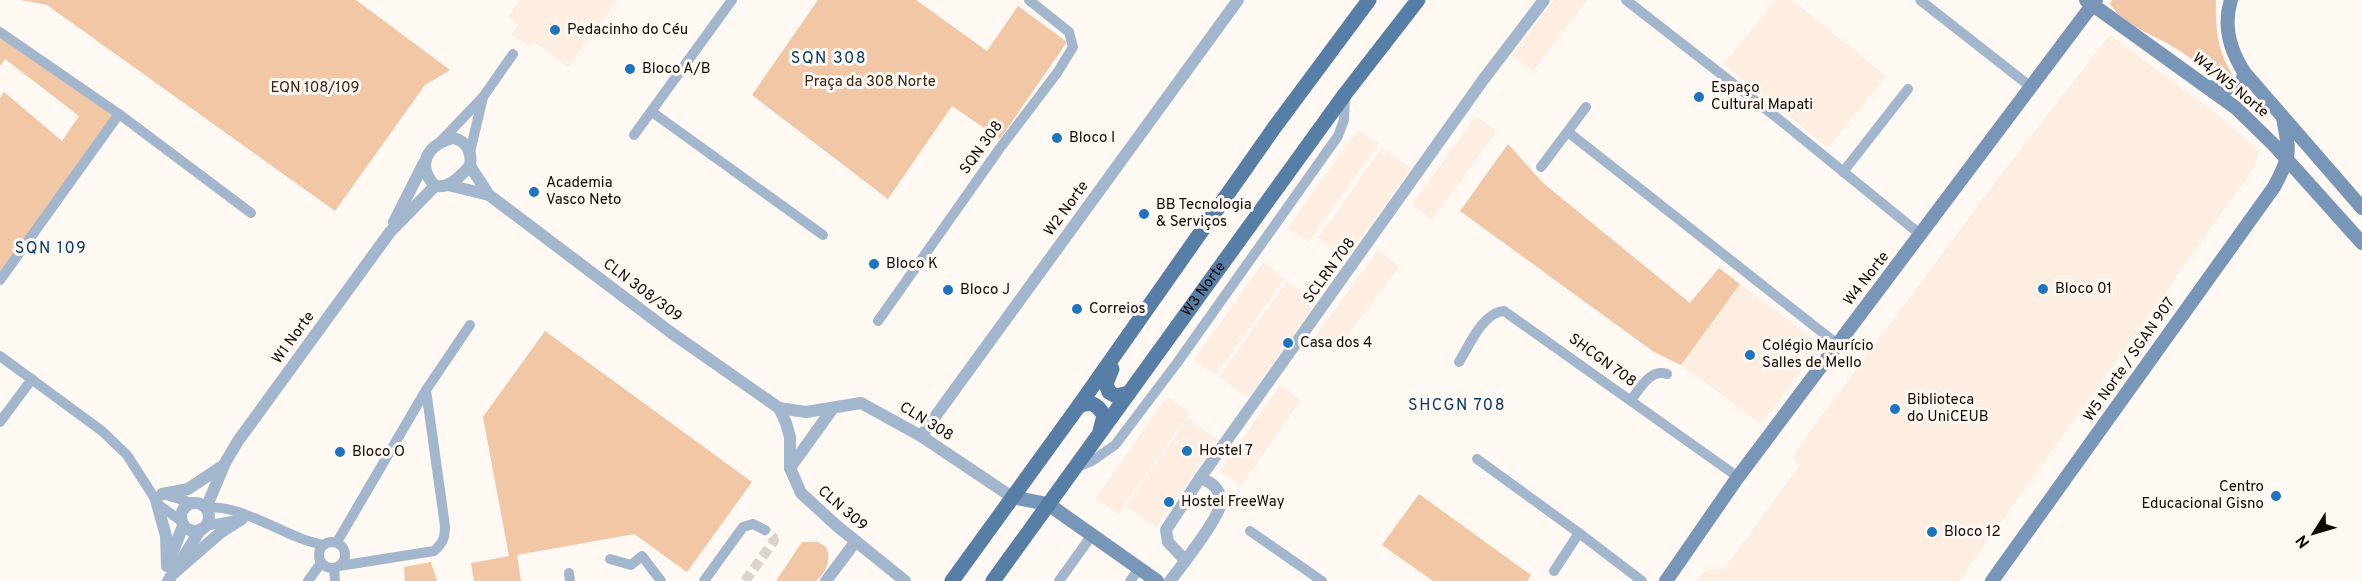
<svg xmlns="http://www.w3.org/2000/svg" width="2362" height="581" font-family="Overpass,sans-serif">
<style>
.built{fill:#feeee1}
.green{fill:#f1c7a5}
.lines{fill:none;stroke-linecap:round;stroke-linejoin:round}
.minor-tunnel{stroke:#dcd4cf;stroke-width:10;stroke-dasharray:10 5;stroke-linecap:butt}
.minor{stroke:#a2b7ce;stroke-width:10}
.tertiary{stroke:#a2b7ce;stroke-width:12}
.secondary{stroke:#7796b8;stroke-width:14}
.primary{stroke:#577ea7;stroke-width:15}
.poi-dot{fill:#1d74c1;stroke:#fff8f3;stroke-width:2}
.labels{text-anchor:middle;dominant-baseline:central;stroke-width:6;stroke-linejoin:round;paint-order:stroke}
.poi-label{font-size:15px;fill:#130903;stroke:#fff8f3;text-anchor:start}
.park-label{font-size:15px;fill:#3a230e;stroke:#fff8f3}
.street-label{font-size:15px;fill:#130903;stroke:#fff8f3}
.neighbourhood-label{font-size:16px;letter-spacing:1.5px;fill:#003868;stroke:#fff8f3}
</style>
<rect width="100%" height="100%" fill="#fff8f3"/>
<g class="built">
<polygon points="520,0 617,0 568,67 533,41 529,47 512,34 519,25 508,17"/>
<polygon points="1554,0 1587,0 1533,71 1512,55"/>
<polygon points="1776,0 1792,0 1886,76 1828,148 1724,64"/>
<polygon points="2110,35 2221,117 2259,151 2255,166 1959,581 1697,581 1705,571 1725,568 1800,465 1792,458 1809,433 2003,172"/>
<polygon points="1476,116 1497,131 1432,220 1412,205"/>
<polygon points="1358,130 1378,144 1308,242 1288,228"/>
<polygon points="1382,148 1411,168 1347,258 1318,238"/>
<polygon points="1378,251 1399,266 1335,353 1314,338"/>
<polygon points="1263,263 1284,279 1216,375 1194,360"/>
<polygon points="1287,281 1316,302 1248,398 1219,377"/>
<polygon points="1740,284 1821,345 1761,424 1681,365"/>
<polygon points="1280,385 1301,400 1241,486 1220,471"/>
<polygon points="1167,397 1190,412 1118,514 1096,498"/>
<polygon points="1188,418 1218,440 1156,527 1126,506"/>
</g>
<g class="green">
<polygon points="21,0 356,0 450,70 425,85 335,211 47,5"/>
<polygon points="818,0 916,0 987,51 1018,6 1067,42 1000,139 952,106 888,199 752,95"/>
<path d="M 2112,0 L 2216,0 C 2215,31 2218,57 2238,82 L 2226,86 C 2209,73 2191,57 2172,46 C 2151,34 2124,25 2110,4 Z"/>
<polygon points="0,29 118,116 0,281 0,98 4,92 62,141 79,116 5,59 0,66"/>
<polygon points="1508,144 1543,183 1690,303 1719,268 1740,284 1681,365 1654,352 1460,211"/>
<polygon points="545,331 752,482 687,572 634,534 517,555 521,581 474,581 471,563 509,556 483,417"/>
<polygon points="1419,494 1531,575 1527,581 1433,581 1382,545"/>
<path d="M 802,542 L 818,542 L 826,547 C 832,560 826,572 816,581 L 776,581 Z"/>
<polygon points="431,562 437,581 405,581 404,567"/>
</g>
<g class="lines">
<polyline class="minor-tunnel" points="745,581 774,541 773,537 765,530"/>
<g class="minor">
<polyline points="1626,0 1776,117 1921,235"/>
<polyline points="1920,0 2031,87"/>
<polyline points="0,32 119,114 251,213"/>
<polyline points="652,112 823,235"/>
<polyline points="1568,132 1837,344"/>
<polyline points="634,135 732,0"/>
<polyline points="439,143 483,97 513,54"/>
<polyline points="470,152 483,97"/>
<polyline points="1541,167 1586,107"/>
<polyline points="1843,172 1908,89"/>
<polyline points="0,280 119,114"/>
<polyline points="878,321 1000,148 1057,73 1073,47 1069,32 1029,0"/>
<polyline points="0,356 102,431 127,455 159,505 181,521"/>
<path d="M 1459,362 C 1469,346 1483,312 1504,311 L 1738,477"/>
<path d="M 1631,400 C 1640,389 1650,368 1667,374"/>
<polyline points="0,422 32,379"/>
<polyline points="1477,459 1579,533 1642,581"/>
<polyline points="1076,467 1092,461 1115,445 1177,363 1338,136 1344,120 1345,96"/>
<polyline points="163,494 192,503"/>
<path d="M 206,509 C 228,501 278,530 300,538 C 307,541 315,543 323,545"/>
<polyline points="205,526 237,520"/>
<polyline points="1250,531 1322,581"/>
<circle cx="332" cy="555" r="13"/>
<polyline points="337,542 426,390"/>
<polyline points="610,559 631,565 642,556 661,581"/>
<path d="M 339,566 L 434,551 C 443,543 445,538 445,526 L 426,390 L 470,325"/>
<polyline points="334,568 335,581"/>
<polyline points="1554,571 1579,533"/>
<polyline points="569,573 570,581"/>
<polyline points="308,581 321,563"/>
<polyline points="704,581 743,527 753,524 765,530"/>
<polyline points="1059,581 1092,535"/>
<polyline points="1130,581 1139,569"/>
</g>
<g class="tertiary">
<path d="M 454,138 C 468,142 472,153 470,166 C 459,177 451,188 435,186 C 415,164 428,144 454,138 Z"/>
<polyline points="470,166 489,195 673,334 779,408 806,412 861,403 921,436 1012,497"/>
<polyline points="448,185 489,195"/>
<polyline points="394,222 424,163"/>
<polyline points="779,408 786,423 790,437 790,468 801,493 837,526 905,581"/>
<polyline points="921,436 1238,0"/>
<polyline points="790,468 833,408"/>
<polyline points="1200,478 1483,80 1544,0"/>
<polyline points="162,494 188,489 221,467"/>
<polyline points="156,500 166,536 167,566"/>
<circle cx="195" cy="517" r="14"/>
<polyline points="206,508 225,463 238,441 390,232 435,186"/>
<polyline points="169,561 183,526"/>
<polyline points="174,573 220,533 242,519"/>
<polyline points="168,581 201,529"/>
<polyline points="826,581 856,541"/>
<path d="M 1170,581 C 1181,567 1217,520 1220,506 C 1223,492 1213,482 1200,478 L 1166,530 L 1168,542 L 1185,560"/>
</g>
<g class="secondary">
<polyline points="2086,0 2236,108 2274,145 2362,243"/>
<path d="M 2231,0 C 2223,25 2230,50 2244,72 L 2362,208"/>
<polyline points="2208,87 2225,89 2238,86 2243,79 2244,72"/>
<polyline points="1012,497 1048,504 1157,581"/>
<polyline points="1666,581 1738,477 2096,0"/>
<path d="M 1992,581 L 2274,187 C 2291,155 2290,153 2283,118"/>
</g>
<g class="primary">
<polyline points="1112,369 1106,384 1109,392 1116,396 1129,393"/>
<path d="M 1078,407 C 1090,400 1098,404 1104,416 L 1100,431"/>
<polyline points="952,581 1078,407 1274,128 1369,0"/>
<path id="s1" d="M 993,581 L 1345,94 L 1418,0"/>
</g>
</g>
<g class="poi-dot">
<circle cx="555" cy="30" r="6"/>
<circle cx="630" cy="69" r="6"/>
<circle cx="1699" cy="97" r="6"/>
<circle cx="1057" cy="138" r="6"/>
<circle cx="534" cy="192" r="6"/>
<circle cx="1144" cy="214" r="6"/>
<circle cx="874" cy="264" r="6"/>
<circle cx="2043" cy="289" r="6"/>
<circle cx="948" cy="290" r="6"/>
<circle cx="1077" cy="309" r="6"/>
<circle cx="1288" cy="343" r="6"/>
<circle cx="1750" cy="355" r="6"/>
<circle cx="1895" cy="409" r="6"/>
<circle cx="1187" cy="451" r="6"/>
<circle cx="340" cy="452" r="6"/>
<circle cx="2276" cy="496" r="6"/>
<circle cx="1169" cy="502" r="6"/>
<circle cx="1932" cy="532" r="6"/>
</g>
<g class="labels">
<g class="poi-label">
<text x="567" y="30">Pedacinho do Céu</text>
<text x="642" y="69">Bloco A/B</text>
<text x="1711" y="88">Espaço<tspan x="1711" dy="17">Cultural Mapati</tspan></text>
<text x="1069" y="138">Bloco I</text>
<text x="546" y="183">Academia<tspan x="546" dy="17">Vasco Neto</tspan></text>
<text x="1156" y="205">BB Tecnologia<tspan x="1156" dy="17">&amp; Serviços</tspan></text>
<text x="886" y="264">Bloco K</text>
<text x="2055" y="289">Bloco 01</text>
<text x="960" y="290">Bloco J</text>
<text x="1089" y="309">Correios</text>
<text x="1300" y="343">Casa dos 4</text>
<text x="1762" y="346">Colégio Maurício<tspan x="1762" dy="17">Salles de Mello</tspan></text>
<text x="1907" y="400">Biblioteca<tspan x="1907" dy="17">do UniCEUB</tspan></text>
<text x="1199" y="451">Hostel 7</text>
<text x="352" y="452">Bloco O</text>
<text x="2264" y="487" text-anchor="end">Centro<tspan x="2264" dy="17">Educacional Gisno</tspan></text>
<text x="1181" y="502">Hostel FreeWay</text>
<text x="1944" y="532">Bloco 12</text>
</g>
<g class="park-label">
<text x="870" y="82">Praça da 308 Norte</text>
<text x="315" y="88">EQN 108/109</text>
</g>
<g class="street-label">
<text transform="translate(2230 86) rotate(39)">W4/W5 Norte</text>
<text transform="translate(982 148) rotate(-54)">SQN 308</text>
<text transform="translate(1067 209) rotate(-54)">W2 Norte</text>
<text transform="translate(1330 271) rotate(-54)">SCLRN 708</text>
<text transform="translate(1867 279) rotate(-52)">W4 Norte</text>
<text stroke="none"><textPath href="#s1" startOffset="360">W3 Norte</textPath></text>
<text transform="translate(642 291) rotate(37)">CLN 308/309</text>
<text transform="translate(294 338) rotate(-54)">W1 Norte</text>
<text transform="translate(2130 360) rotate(-55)">W5 Norte / SGAN 907</text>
<text transform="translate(1602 361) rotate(36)">SHCGN 708</text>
<text transform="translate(926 422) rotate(32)">CLN 308</text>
<text transform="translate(842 509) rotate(41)">CLN 309</text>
</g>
<g class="neighbourhood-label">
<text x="829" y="59">SQN 308</text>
<text x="51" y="249">SQN 109</text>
<text x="1457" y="406">SHCGN 708</text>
</g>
</g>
<g transform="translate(2314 533) rotate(233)" stroke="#fff8f3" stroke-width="4.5" paint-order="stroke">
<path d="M0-4.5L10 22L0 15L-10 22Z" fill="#130903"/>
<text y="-9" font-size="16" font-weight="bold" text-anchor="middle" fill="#130903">N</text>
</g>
</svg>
